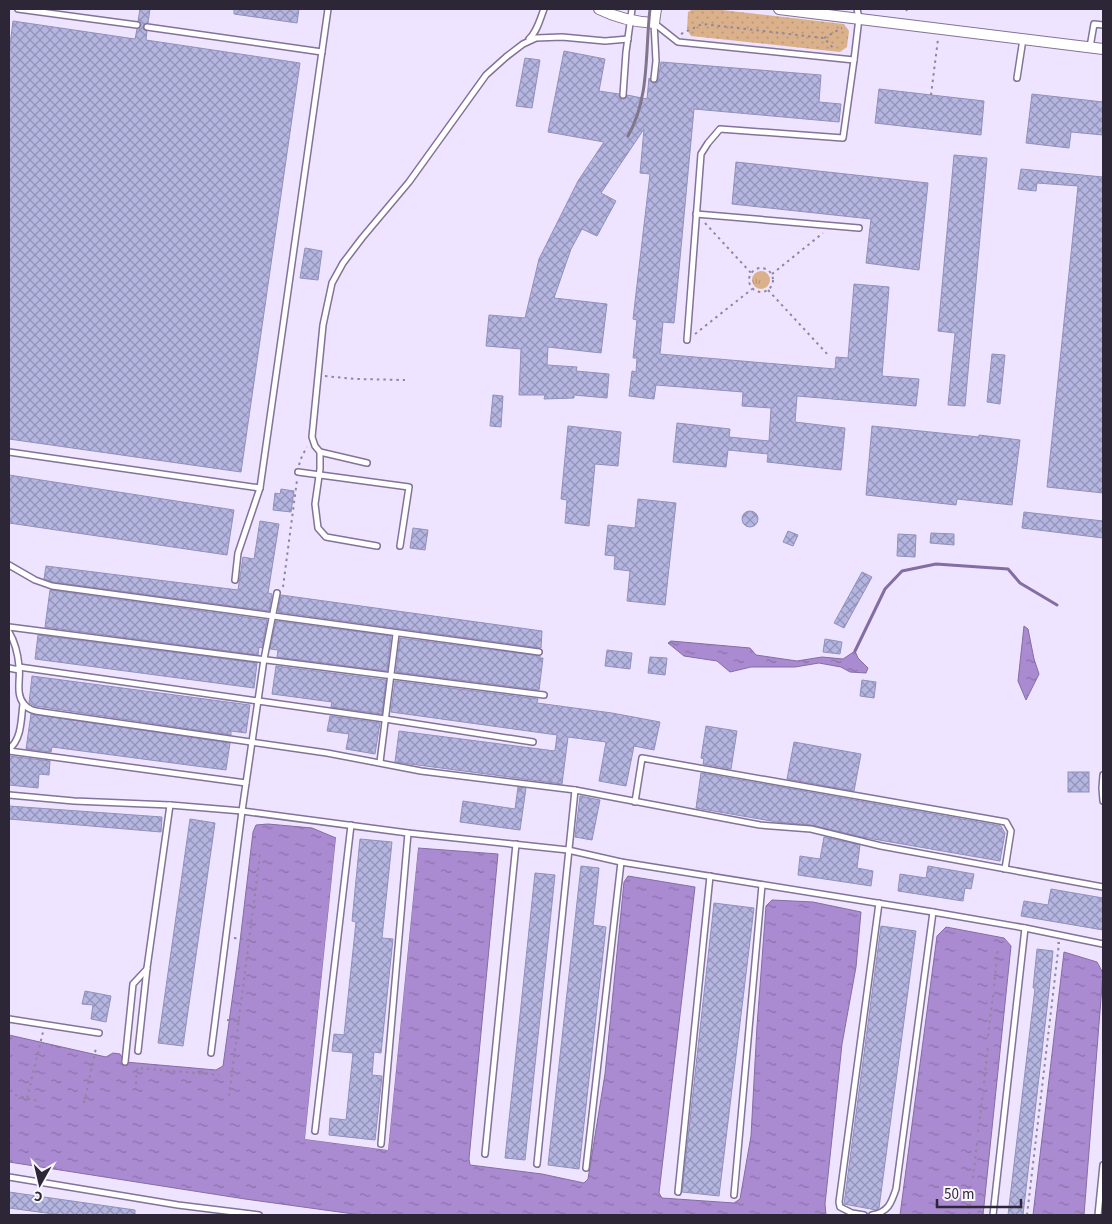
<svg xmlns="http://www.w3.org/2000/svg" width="1112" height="1224" font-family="'Source Sans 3',sans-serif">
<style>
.grass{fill:url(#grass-tufts)}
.park{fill:url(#park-dots)}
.water{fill:url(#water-ripples);stroke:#846da3}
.pier{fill:#efe4ff}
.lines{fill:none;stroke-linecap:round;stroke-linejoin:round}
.stream{stroke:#846da3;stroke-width:3}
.building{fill:url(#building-cross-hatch);stroke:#9091bb}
.service-casing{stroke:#837299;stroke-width:8}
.minor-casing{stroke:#837299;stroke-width:12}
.path{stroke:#90879d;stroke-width:2;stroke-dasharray:2.5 4;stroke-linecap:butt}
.service{stroke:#fff;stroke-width:5}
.minor{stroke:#fff;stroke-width:10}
.rail{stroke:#7f768b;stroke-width:3}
</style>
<defs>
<pattern id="grass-tufts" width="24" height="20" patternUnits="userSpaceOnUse" patternTransform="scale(1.25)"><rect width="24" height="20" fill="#dbb18b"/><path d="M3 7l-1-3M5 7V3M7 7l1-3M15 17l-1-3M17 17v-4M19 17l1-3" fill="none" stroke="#bc9879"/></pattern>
<pattern id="park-dots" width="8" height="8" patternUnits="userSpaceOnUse" patternTransform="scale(1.25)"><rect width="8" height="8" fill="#dbb18b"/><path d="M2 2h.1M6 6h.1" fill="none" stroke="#bc9879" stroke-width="1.8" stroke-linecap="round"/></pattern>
<pattern id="water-ripples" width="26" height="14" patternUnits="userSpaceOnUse" patternTransform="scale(1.25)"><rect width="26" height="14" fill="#aa8bd1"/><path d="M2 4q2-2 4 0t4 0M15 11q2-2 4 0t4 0" fill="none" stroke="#8b71aa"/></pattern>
<pattern id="building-cross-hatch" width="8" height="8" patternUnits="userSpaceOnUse" patternTransform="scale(1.25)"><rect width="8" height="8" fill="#b4b5e1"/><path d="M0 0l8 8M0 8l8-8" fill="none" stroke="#9393b7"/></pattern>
</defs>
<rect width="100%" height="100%" fill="#efe4ff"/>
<circle class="grass" cx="761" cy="280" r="9"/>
<polygon class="park" points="693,9 713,9 844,24 849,31 847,47 840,52 691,36 687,30 688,12"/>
<g class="water">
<polygon points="1024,626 1028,629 1034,659 1039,674 1026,700 1018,681"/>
<polygon points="671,641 750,648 756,655 797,661 822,657 843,659 855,651 858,658 868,668 866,673 850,672 841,667 819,663 795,667 751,667 730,672 717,661 684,656 668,643"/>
<polygon points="268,824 312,828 336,838 305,1139 388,1150 418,848 498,854 469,1159 470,1165 542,1174 584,1183 588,1179 605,1074 624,882 628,876 695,887 659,1193 662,1198 734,1203 740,1199 751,1136 757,1026 766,906 772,900 813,902 861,912 856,967 842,1044 825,1204 826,1215 361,1215 245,1199 9,1162 9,1035 106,1057 113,1053 120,1054 125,1062 216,1070 223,1066 239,950 253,832 256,825"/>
<polygon points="946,927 1004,938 1011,946 983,1215 900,1215 937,936"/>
<polygon points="1064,952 1097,962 1103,973 1084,1215 1033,1215"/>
</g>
<polygon class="pier" points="336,838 339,838 308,1137 386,1147 416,848 418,848 388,1150 305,1139"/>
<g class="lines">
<polyline class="stream" points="855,651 885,589 902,571 936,564 1008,569 1020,583 1057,605"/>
</g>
<g class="building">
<polygon points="140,9 150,9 148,23 143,26 143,29 147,31 146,40 300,63 241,472 9,439 9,53 13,21 135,39 137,29 141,26 141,23 138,21"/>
<polygon points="234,9 299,9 297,23 234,14"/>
<polygon points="564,51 605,59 599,91 619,94 619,97 622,99 625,99 627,95 647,99 649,78 653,83 658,81 661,62 821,75 819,102 841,104 839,122 694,109 674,323 663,322 660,354 835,369 836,357 848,358 854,284 889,287 882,376 919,379 916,406 797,396 795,422 845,428 841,470 767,462 768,454 728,450 726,467 673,462 677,423 730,429 729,437 769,441 771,408 742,406 743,392 656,385 654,399 629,396 632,371 636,372 637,358 633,358 637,320 633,319 650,174 640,173 644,129 601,193 616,201 597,236 582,229 571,249 554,298 607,304 601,353 548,347 547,365 577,367 576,371 609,374 607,398 574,395 574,398 544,399 545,395 519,395 521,349 486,346 489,315 525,318 539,259 578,181 604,142 548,132"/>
<polygon points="525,58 540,60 532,108 516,106"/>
<polygon points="879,89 984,101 981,135 875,123"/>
<polygon points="1032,94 1103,102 1103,135 1071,132 1069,148 1026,143"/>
<polygon points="954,155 987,158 965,406 948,405 955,333 938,331"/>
<polygon points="736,162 928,183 919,270 866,263 871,219 732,204"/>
<polygon points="1021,169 1103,177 1103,493 1047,487 1078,186 1037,183 1036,191 1018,189"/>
<polygon points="305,248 322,251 318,280 300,278"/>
<polygon points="992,354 1005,355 1000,404 987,402"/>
<polygon points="493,395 503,396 501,427 490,426"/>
<polygon points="568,426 621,432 618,466 595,464 589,526 565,523 567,500 561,499"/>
<polygon points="872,426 979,437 979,435 1020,440 1012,505 957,499 956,505 866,495"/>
<polygon points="9,475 234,510 227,555 9,523"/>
<polygon points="281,489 294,491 291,512 273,510 275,493 280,494"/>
<polygon points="638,499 676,503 665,605 627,601 630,571 614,569 615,556 605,555 608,525 635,528"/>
<circle cx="750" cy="519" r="8"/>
<polygon points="1024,512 1103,521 1103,538 1022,528"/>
<polygon points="260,521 279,524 268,593 272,594 269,611 53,582 44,579 46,566 238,590 243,557 254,559"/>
<polygon points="413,528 428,530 425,550 410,548"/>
<polygon points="788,531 798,535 793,546 783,542"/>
<polygon points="931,533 954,534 954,545 930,543"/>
<polygon points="898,534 916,535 915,557 897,556"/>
<polygon points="862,572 872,577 844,628 834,623"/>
<polygon points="50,590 267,620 262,648 259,647 258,655 45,627"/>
<polygon points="281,595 542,631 541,648 278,612"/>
<polygon points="276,621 391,636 387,671 277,657 278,650 270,649"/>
<polygon points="38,635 257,663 254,688 35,659"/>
<polygon points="400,638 540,656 540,658 543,658 539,690 396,672"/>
<polygon points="825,639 842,642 840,654 823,652"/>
<polygon points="607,650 632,653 630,669 605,666"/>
<polygon points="650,657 667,658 665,675 648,673"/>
<polygon points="276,666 386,680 382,714 331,707 332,702 272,694"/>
<polygon points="32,676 250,705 246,733 231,731 231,735 35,706 29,703"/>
<polygon points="862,680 876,682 874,698 860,696"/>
<polygon points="395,681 538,699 537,703 612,713 660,722 654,750 634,746 626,786 599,781 606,742 568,737 562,784 395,762 399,731 555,751 557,735 391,712"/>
<polygon points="31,714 230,743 226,770 52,747 51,752 26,749"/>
<polygon points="330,716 380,723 375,754 346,749 349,734 327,731"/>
<polygon points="706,726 737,731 731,769 703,764 704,759 701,758"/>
<polygon points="794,742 861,754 854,791 787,779"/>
<polygon points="9,756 50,761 49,775 39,774 38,788 9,785"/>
<rect x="1068" y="772" width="21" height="20"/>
<polygon points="701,773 1001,826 1005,833 1000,861 862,837 811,825 777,822 696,808"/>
<polygon points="518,787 526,788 520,830 460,822 463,801 515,809"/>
<polygon points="580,796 600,800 592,840 575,837"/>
<polygon points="9,806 162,817 161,832 9,819"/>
<polygon points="190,819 215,823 183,1046 158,1043"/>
<polygon points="824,837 860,845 857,868 873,871 871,886 798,875 800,856 820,859"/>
<polygon points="360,839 392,842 382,938 393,939 381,1053 374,1052 372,1075 382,1076 375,1140 329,1135 330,1118 346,1120 353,1053 332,1051 334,1034 344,1035 356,922 352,921"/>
<polygon points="581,866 599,868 593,925 606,927 579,1169 548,1165"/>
<polygon points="928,866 974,874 971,889 965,888 963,901 898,891 900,874 926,878"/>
<polygon points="535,873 555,875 525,1160 505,1158"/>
<polygon points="1051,889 1103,898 1103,930 1021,916 1024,901 1048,905"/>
<polygon points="714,903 754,908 719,1196 682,1192"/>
<polygon points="881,926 916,931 879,1208 876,1210 844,1204"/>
<polygon points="1037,949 1053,951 1049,991 1023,1215 1008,1215 1035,988 1033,988"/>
<polygon points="85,991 111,996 106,1022 91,1019 93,1005 82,1004"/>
<polygon points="9,1192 135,1210 135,1215 61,1215 9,1208"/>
</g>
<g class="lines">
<g class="service-casing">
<g id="service">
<polyline points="18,9 137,25"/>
<polyline points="654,23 678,42 854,60 859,18 857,9"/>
<polyline points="147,27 322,52"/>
<path d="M 529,39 C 537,32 540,19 544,9"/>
<polyline points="1090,47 1094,24 1103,25"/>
<polyline points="1017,78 1023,39"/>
<polyline points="654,79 656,61 654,23"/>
<polyline points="623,95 626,52 632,9"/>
<polyline points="696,214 859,228"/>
<polyline points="687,340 701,154 708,143 720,129 843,138 854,60"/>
<polyline points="9,452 260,488"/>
<polyline points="320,452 320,469 315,504 318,528 326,537 377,546"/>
<polyline points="367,463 320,452 315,446 312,437 323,325 332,283 343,263 362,238 409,182 486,75 506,57 523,44 536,38 562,37 605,41 628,39"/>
<polyline points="298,472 409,487 400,546"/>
<polyline points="9,565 35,580 52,586 539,652"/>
<polyline points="235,580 238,553 260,488 328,9"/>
<path d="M 9,627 C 187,649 366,674 544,695"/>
<path d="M 9,632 C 15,642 18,655 19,666 C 21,678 15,694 24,704 C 28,710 35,711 42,712 L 327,753 L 421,771 L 575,790 L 760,825 L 811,829 L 881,846 L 1103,887"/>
<polyline points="19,667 385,719 533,742"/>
<polyline points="9,668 19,670"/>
<path d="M 9,749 C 22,739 21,719 23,704"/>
<polyline points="9,751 246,783"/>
<polyline points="380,762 396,634"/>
<polyline points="1103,775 1102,788 1103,801"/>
<polyline points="9,795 74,801 170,805 242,811 408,833 568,850 621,862 933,912 1025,928 1103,944"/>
<polyline points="635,802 642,758 1006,822 1011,831 1005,869"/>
<polyline points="9,1019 99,1033"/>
<polyline points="138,1051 147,968 170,805"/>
<polyline points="211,1053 242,811 264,659 277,593"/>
<polyline points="125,1062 133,984 147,969"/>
<polyline points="315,1131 351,825"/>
<polyline points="381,1144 408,833"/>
<polyline points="485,1154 516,844"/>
<polyline points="537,1164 575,790"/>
<polyline points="586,1168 621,862"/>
<polyline points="9,1177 178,1205 259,1215"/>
<polyline points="678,1192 710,876"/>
<polyline points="734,1195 762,885"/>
<polyline points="864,1215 852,1213 840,1207 839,1202 879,903"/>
<path d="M 872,1215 C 888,1212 891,1204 896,1189 L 933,912"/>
<polyline points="993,1215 1025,928"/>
<polyline points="1098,1215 1103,1165"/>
</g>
</g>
<g class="minor-casing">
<g id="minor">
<path d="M 599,9 C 617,18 635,22 654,23 L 656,9"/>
<polyline points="779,9 1103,49"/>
</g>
</g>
<g class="path">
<polyline points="906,9 907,11"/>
<polyline points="681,34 702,24 824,38 835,50"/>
<polyline points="824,38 842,28"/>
<polyline points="931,95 938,39"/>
<polyline points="705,223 751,273"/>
<circle cx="761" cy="280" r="12"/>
<polyline points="772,274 823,233"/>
<polyline points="768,290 829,356"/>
<polyline points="695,334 752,289"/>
<polyline points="325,376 355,379 405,380"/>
<polyline points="299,465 302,456 307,447"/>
<polyline points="283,587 297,480"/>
<polyline points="234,938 249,940"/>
<polyline points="994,986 998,948"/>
<polyline points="227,1020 239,1021"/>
<polyline points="988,1036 993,994"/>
<polyline points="984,1083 988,1046"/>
<polyline points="136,1084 137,1068 219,1075"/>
<polyline points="15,1095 38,1101"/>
<polyline points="229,1096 260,855"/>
<polyline points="27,1098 43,1032"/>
<polyline points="84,1103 96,1048"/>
<polyline points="978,1132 983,1093"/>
<polyline points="973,1178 977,1143"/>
<polyline points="969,1215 972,1189"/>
<polyline points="1027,1215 1059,943 1057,943"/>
</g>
<use href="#service" class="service"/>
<use href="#minor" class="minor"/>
<path class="rail" d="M 628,136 C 650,98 645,51 650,9"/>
</g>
<rect width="1112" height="1224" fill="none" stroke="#2d2637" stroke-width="20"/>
<g transform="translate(40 1184) rotate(188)" stroke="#f9f5fe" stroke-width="4" paint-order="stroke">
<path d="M0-4L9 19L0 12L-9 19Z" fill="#2d2637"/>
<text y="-8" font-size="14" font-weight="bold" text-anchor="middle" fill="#2d2637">С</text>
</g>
<path d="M937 1199v8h84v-8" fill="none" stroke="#2d2637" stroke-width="2.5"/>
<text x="944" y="1199" font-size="15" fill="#2d2637" stroke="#f9f5fe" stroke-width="4" paint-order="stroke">50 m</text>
</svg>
